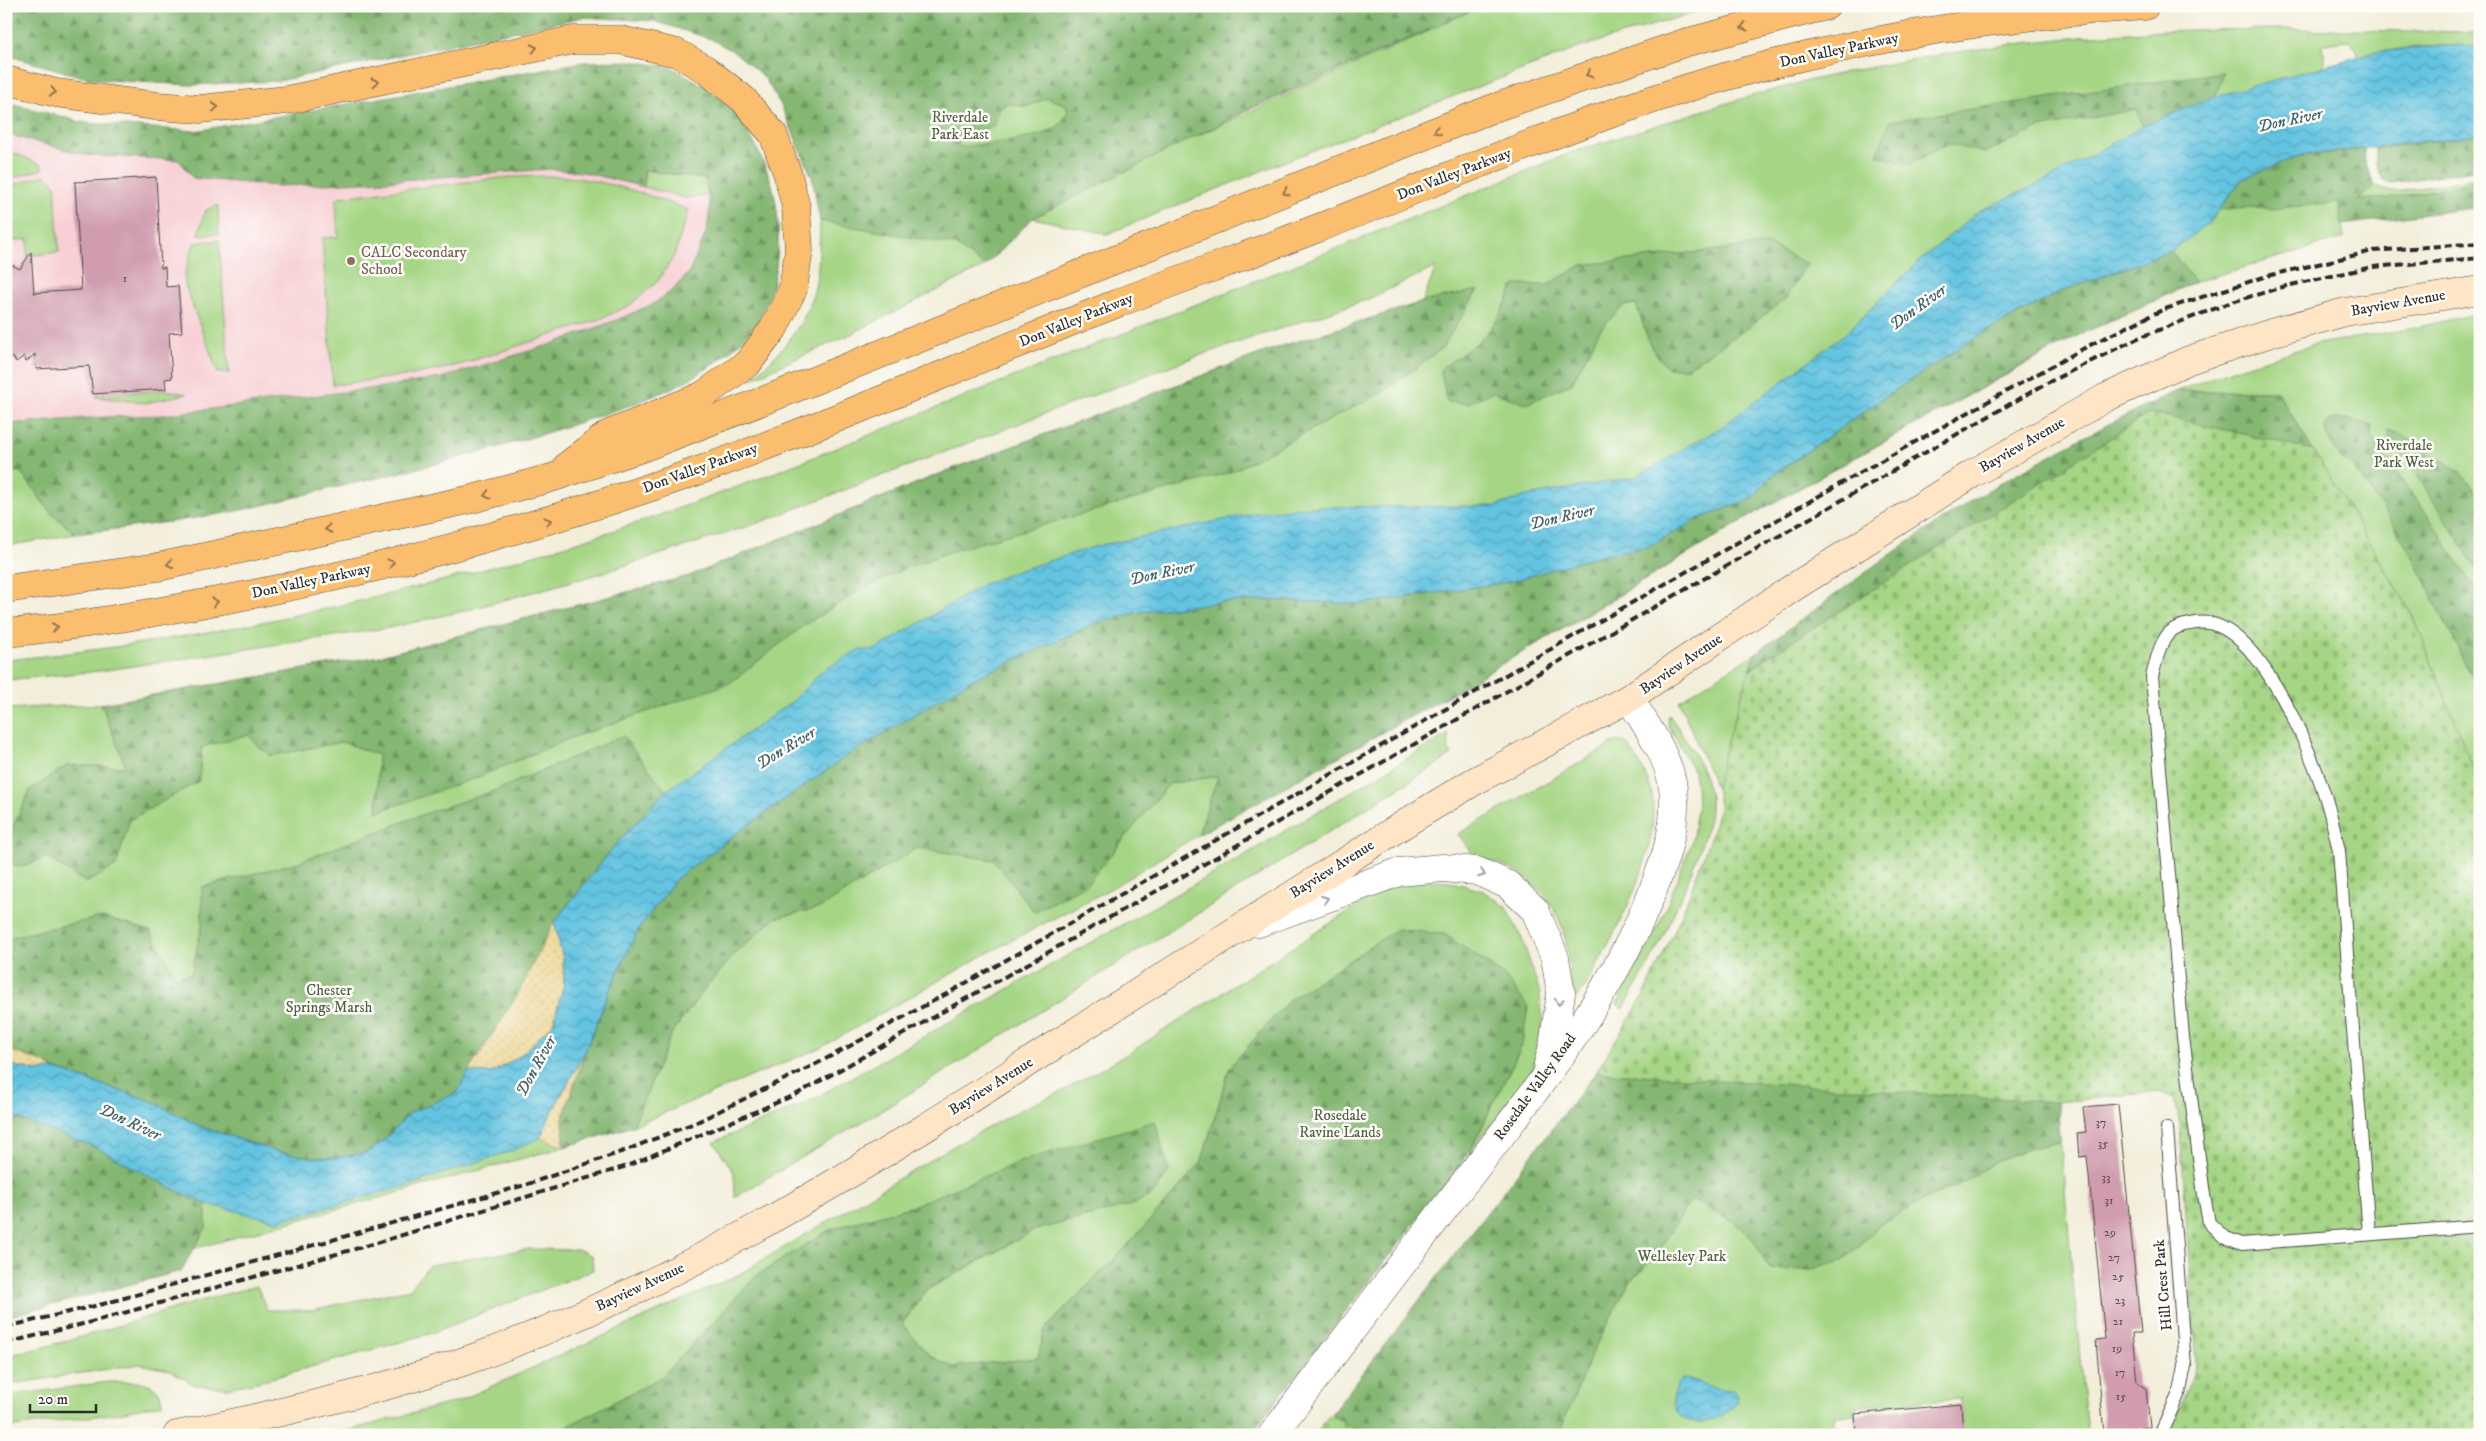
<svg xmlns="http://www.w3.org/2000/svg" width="2486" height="1441" font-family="'IM FELL DW Pica',serif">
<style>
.built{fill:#f7cfd4}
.green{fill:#a6d685;stroke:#688058;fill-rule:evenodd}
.forest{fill:url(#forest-firs);stroke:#58714e;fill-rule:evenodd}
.sand{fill:url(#sand-dots);stroke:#8c8264}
.cemetery{fill:url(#cemetery-stones);stroke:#688058}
.water{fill:url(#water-waves);stroke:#477886}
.building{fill:#d09cae}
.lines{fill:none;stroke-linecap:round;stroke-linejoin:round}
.service-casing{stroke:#494845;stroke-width:14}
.tertiary-casing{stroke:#494845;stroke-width:29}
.secondary-casing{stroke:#494845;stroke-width:29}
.motorway-casing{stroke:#494845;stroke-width:29}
.service{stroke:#fff;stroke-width:12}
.tertiary{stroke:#fff;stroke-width:28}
.secondary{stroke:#fde5c5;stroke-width:28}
.motorway{stroke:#fbbe6e;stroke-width:28}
.rail{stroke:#2b2b2b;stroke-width:4;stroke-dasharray:8 4;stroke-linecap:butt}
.oneway{stroke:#93744c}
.oneway2{stroke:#a0a0a0}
.education-dot{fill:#8d6e63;stroke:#fdfcf7;stroke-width:2}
.labels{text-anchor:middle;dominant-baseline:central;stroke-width:5;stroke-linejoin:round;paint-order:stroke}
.number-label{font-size:12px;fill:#54474c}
.street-label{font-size:15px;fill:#2b2b2b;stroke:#fdfcf7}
.park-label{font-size:15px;fill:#505e46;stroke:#fdfcf7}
.education-label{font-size:15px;fill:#785e54;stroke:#fdfcf7;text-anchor:start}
.water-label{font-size:16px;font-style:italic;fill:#3f616b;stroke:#fdfcf7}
</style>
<defs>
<pattern id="forest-firs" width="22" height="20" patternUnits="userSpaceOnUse" patternTransform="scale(1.25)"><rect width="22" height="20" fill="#84b772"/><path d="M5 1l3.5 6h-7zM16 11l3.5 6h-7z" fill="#6c955e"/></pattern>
<pattern id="sand-dots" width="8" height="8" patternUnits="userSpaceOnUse" patternTransform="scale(1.25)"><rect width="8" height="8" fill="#eeda9e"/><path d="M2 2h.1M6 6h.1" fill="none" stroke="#cb8" stroke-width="1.8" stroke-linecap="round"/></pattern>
<pattern id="cemetery-stones" width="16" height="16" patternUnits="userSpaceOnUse" patternTransform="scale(1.25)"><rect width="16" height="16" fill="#a6d685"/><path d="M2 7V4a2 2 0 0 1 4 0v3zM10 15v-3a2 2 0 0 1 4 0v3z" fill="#8fb873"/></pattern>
<pattern id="water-waves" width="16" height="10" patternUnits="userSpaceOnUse" patternTransform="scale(1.25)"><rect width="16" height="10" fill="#63c4e1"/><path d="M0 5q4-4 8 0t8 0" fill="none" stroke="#529fb7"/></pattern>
</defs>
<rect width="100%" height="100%" fill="#fdfcf7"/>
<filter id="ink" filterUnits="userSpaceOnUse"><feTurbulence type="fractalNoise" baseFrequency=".02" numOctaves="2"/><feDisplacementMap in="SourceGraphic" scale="10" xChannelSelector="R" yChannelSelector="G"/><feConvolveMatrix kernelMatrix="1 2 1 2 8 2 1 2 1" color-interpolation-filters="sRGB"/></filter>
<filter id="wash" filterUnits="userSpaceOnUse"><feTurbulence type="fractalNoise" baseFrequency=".0096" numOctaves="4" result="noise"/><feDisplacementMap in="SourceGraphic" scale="20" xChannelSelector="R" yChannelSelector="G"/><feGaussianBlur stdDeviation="1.12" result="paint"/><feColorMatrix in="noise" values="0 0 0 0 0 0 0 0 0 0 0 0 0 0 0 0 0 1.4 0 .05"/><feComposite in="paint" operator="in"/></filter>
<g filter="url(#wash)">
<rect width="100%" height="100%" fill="#f3eeda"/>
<polygon class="built" points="6,134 86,155 348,145 706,179 710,217 700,252 690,271 673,290 653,304 614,322 552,344 441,378 163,415 105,417 6,424"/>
<g class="green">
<path d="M 1482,6 L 1716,6 L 1584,46 L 1288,160 L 1107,234 L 1033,218 L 980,258 L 972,257 L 985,266 L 849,335 L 749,380 C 775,359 799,333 811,301 C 820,277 819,246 820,221 L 839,224 L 841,121 ZM 1429,30 L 1429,31 L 1199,135 L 1250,109 Z"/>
<path d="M 2276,29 L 2480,32 L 2480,47 C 2443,44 2395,47 2359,57 L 2357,50 L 2349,41 L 2322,44 L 2344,238 L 2195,282 L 2079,335 L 1762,509 L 1572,624 L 1198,835 L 1110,889 L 986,954 L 820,1048 L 633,1126 L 564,1147 L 102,1274 L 6,1294 L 6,709 L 101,704 L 381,656 L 689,576 L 952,469 L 1276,348 L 1422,303 L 1436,267 L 1366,300 L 1189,359 L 758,523 L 602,573 L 464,611 L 388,628 L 100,671 L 6,680 L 6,660 C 209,640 412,595 606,533 C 737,491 865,436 993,385 C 1186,309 1379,232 1570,153 C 1653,127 1735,98 1820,78 C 1932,53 2048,37 2163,31 C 2201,29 2238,30 2276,29 Z"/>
<polygon points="9,151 42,165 42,169 6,180 6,156"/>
<polygon points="644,170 706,179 708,195 686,198 644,187"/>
<polygon points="45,175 55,184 59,252 27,256 28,239 10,241 11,253 6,254 6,187"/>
<path d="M 509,177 C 528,177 548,175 567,177 C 608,181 650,195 689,210 L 674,256 L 658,281 L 630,305 L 598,320 L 459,365 L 411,375 L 333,385 L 322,238 L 338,237 L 336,200 L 339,197 Z"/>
<polygon points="2480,177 2480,181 2392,198 2357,201 2375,186 2396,192"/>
<polygon points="218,205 219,234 198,235 205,211"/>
<polygon points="219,240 229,373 218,373 186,288 184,276 194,243"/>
<polygon points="2470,315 2480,315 2480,786 2413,615 2277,391 2177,391 2235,369 2317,344 2410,329"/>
<polygon points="166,390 186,394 146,403 96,397 96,396"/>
<polygon points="6,470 21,472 51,513 76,534 6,546"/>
<polygon points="1756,653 1726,745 1716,788 1679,701"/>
<path d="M 1669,715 C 1685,736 1708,772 1710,799 C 1712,820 1702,843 1695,862 C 1676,913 1652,962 1623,1009 L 1617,1004 L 1662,918 L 1692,842 L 1698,803 L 1694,772 L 1668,724 Z"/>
<polygon points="1448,734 1449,750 1452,755 886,1108 735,1197 734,1173 714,1142 806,1103 1228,865"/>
<path d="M 1615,742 L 1624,742 L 1628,745 C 1640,764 1652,781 1653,804 C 1656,858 1622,919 1597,965 C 1591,976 1583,993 1574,999 C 1570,979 1568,945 1562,927 C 1550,890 1514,862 1476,859 L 1458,834 Z"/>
<polygon points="1430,880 1456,883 1483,891 1505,906 1521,936 1539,990 1543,1021 1533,1069 1469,1153 1522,1045 1230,1067 1201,1163 1128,1245 1045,1329 1038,1358 953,1367 930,1356 902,1324 927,1290 1035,1230 1131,1205 1152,1195 910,1207 831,1229 756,1276 662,1377 551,1435 331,1435 459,1401 736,1276 950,1148 1022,1109 1063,1091 1129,1053 1374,895 1398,884"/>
<polygon points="1596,1072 2057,1102 2087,1435 1963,1435 1960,1398 1855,1407 1855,1414 1834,1417 1835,1435 1362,1435"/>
<path d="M 529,1249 L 580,1250 L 592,1256 L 593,1270 L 429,1334 L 257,1382 L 227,1388 L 195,1385 L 169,1370 L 140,1364 L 6,1385 L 6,1356 C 91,1338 172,1306 257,1286 L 267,1310 L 311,1310 L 410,1289 L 429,1265 Z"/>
<path d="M 108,1382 C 130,1383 161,1376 162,1404 L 119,1413 L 6,1428 L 6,1396 Z"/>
</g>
<g class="forest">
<path d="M 23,6 L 1482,6 L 1250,109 L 1033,218 L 985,266 L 955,245 L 820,221 L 812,177 L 781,105 L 764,77 L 736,53 L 711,39 L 654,21 L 583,17 L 278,81 L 190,85 L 90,79 L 6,55 L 6,13 ZM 1047,98 L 1066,105 L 1068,113 C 1065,117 1062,122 1058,126 C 1042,140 983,144 960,147 L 958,144 L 961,136 L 995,126 L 999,110 L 1007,103 L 1026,107 Z"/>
<path d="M 630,61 C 644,63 658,65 672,68 C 680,71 688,77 696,81 C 734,103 753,135 769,176 C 785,217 781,296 751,330 C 706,384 632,405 568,426 C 488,452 406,472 324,490 C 288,499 251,509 214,515 C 169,523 122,528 76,534 L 51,513 L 21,472 L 6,470 L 6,424 L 105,417 L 163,415 L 390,386 L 441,378 L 552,344 L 614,321 L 653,304 L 673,290 L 690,271 L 707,230 L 710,208 L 706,179 L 644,170 L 644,187 L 583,172 L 550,169 L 386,181 L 278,186 L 193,178 L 179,160 L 86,155 L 6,134 L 6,102 L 85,123 L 195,131 L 583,62 Z"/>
<polygon points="2223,72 2216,96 2143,126 2137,109 2039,128 1985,153 1948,144 1908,165 1877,155 1890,121"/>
<polygon points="2480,135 2480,169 2391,183 2383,180 2376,164 2376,148"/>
<polygon points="2364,149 2365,162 2375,186 2358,200 2392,198 2480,181 2480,207 2342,225 2339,202 2271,209 2246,207 2219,210 2242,179 2299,156"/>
<path d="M 1769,244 L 1807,264 L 1785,299 L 1745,330 L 1687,368 L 1667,368 L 1650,345 L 1636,304 L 1623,306 L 1600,330 L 1572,383 L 1526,404 L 1493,392 L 1469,403 L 1447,402 L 1440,369 C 1482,341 1494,333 1514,285 L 1547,285 L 1582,265 Z"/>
<polygon points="2171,251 2195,282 2079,335 1947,406 1762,509 1453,693 1198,835 1218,776 1169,784 1087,884 1034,912 994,860 917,848 820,908 775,918 738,951 707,986 672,1033 633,1126 564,1147 563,1117 585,1052 611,987 639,928 677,878 755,820 850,754 969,681 1096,623 1139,612 1223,602 1270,600 1360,604 1509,582 1597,556 1650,546 1698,519 1752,499 1771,477 1886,396 1984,332 2060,292"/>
<polygon points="1478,290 1442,348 1386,390 1231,472 958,549 903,569 854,594 806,624 730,683 571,738 476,778 377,812 378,755 342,742 269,756 248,735 202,747 199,781 130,820 116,866 86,883 46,857 22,867 6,862 6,841 30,790 68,765 126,767 101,704 381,656 689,576 952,469 1276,348 1422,302"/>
<path d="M 2177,391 L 2277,391 L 2313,451 L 2150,414 L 1766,658 L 1749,672 L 1756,653 C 1833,597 1910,537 1992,488 C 2053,453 2114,420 2177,391 Z"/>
<polygon points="2342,418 2373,426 2372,437 2377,445 2428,516 2480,595 2480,694 2417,564 2387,514 2353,467 2341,459 2326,434 2325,426 2330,420"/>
<polygon points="2388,430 2401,434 2459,471 2480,497 2480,574 2406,458 2389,441"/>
<polygon points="623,736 666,791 617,843 554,922 518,996 468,1072 457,1093 410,1113 378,1146 364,1153 336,1158 309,1157 275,1151 199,1126 154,1102 55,1069 45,1063 6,1049 6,938 102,917 150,931 176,977 191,974 202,925 202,887 295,863 429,812 494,791"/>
<polygon points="1397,929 1444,934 1503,974 1528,1007 1522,1045 1469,1153 1250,1435 551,1435 662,1377 756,1276 831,1229 910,1207 1022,1161 1155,1121 1169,1172 1152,1195 1131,1205 1035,1230 927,1289 902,1324 930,1356 953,1367 1038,1358 1045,1329 1128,1245 1201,1163 1230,1067 1289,1000"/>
<polygon points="1596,1072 2057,1102 2060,1142 2031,1148 1998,1160 1957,1186 1931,1196 1881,1224 1845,1259 1807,1270 1769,1269 1753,1239 1734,1222 1691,1200 1657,1253 1628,1285 1596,1345 1558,1435 1315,1435"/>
<polygon points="6,1114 97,1148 179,1192 206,1204 206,1228 181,1271 6,1317"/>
</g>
<g class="sand">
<polygon points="554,922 563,959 564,984 553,1024 520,1056 492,1073 468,1072 517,996"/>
<polygon points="6,1049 45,1063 54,1069 37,1071 6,1064"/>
<polygon points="585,1052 563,1117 564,1147 540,1138 552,1112"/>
</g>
<g class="cemetery">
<polygon points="2150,413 2313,450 2413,615 2480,786 2480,1435 2166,1435 2185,1397 2196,1364 2180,1126 2175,1098 2158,1092 2057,1102 1596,1072 1643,997 1681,917 1716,822 1719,805 1716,788 1726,745 1749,672 1766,658"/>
<polygon points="1330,1414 1362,1435 1315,1435"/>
</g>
<g class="water">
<polygon points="2459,45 2480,47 2480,135 2299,156 2242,179 2209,223 2171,251 2060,292 1984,332 1886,396 1771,477 1752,499 1698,519 1650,546 1597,556 1509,582 1360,604 1270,600 1223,602 1139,612 1096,623 969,681 850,754 755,820 677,878 639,928 611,987 585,1052 552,1112 540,1138 511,1151 412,1184 278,1221 206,1204 179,1192 97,1148 6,1114 6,1064 37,1071 54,1069 154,1102 199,1126 275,1151 309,1157 336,1158 364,1153 378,1146 410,1113 457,1093 468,1072 492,1073 520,1056 553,1024 564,984 563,959 554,922 617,843 666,791 794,700 822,671 858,650 875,650 984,584 1020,570 1097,546 1256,513 1309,507 1495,506 1527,496 1636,477 1723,426 1846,333 1915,265 1979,211 2051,178 2143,126 2216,96 2375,52"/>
<path d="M 1683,1378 C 1703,1381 1711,1390 1733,1390 L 1738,1396 L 1737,1403 C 1729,1411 1712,1423 1700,1423 C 1674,1425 1665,1393 1683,1378 Z"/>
</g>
<g id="blocks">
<g class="building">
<polygon points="156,177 161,268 165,267 166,287 178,286 182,332 169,333 172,378 165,379 166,389 93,394 89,366 36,369 35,354 26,362 24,356 16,362 13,357 6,362 6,274 12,265 20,269 31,252 34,293 81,290 75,182"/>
<polygon points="2118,1104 2141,1333 2132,1333 2137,1382 2146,1389 2150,1427 2140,1428 2141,1435 2104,1435 2096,1340 2105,1339 2087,1156 2079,1157 2077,1133 2086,1132 2083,1107"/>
<polygon points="1961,1404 1963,1435 1856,1435 1855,1414"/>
</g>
</g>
</g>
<g filter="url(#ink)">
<use href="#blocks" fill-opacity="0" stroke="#494845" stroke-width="1"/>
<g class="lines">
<g class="service-casing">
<g id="service">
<path d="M 2369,1234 L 2339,851 C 2335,833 2331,814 2325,796 C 2311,751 2255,613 2196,623 C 2190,624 2183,625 2178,627 C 2160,634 2157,660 2152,676 L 2183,1037 L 2204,1195 L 2209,1223 L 2224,1237 L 2242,1244 L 2480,1226"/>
<polyline points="2160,1435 2180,1391 2185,1366 2167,1128"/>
</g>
</g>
<g class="tertiary-casing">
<g id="tertiary">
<polyline points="1258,923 1399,872 1443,868 1477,871 1508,885 1535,910 1555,958 1561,993 1553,1046 1548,1064"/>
<path d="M 1272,1435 C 1331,1357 1391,1279 1450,1201 C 1525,1104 1608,1006 1653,890 C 1664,862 1675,832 1674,801 C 1674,762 1649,730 1629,698"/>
</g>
</g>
<g class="secondary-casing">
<path id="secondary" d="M 177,1435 C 279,1413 383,1391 482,1355 C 688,1280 872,1163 1055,1045 C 1175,968 1296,892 1417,816 L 1473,782 L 1629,698 L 1794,587 L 1972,474 L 2105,398 L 2189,360 L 2271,333 L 2345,312 L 2480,290"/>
</g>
<g class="motorway-casing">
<g id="motorway">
<polyline points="6,80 56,93 156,106 200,109 287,100 573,40 620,40 677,53 705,69 743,99 773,134 788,175 796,207 799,250 793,289 774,328 748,363 702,396 607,435 568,465"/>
<polyline points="6,589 158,567 472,499 551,478 642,448 783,393 1491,109 1684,43 1826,6"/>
<path d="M 6,633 C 73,627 140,615 206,603 C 373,573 536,528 695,472 C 836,422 973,360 1113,305 C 1179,279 1247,256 1313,230 C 1456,175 1598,111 1746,71 C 1876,36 2010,15 2145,6"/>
</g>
</g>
<use href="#service" class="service"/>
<use href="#tertiary" class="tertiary"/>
<use href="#secondary" class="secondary"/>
<use href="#motorway" class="motorway"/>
<g class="rail">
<polyline points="6,1327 103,1304 357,1233 525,1185 624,1151 697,1122 822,1061 950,992 1861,472 2088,346 2162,310 2267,276 2373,251 2480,243"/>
<polyline points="6,1343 91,1322 373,1244 627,1166 797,1094 1192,871 2047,383 2138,338 2232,302 2286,286 2372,267 2480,258"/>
</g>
</g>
<defs><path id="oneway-chevron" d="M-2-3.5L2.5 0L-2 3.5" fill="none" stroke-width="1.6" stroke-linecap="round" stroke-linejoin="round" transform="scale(1.25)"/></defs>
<g class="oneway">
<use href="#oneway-chevron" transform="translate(1744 27) rotate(165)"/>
<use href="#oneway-chevron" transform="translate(534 48) rotate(-12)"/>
<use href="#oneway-chevron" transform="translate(1589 74) rotate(162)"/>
<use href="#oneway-chevron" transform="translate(375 82) rotate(-12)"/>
<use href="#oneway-chevron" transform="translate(53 92) rotate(12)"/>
<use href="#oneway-chevron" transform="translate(215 107) rotate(-6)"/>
<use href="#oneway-chevron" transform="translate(1437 131) rotate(158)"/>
<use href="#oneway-chevron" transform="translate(1286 192) rotate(158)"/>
<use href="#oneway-chevron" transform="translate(487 495) rotate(165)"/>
<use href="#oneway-chevron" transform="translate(548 521) rotate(-15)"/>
<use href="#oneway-chevron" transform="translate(328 529) rotate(168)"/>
<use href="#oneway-chevron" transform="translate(391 563) rotate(-15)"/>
<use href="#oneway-chevron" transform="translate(170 564) rotate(168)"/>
<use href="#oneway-chevron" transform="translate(215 602) rotate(-10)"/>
<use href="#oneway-chevron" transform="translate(55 627) rotate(-8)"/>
</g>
<g class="oneway2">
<use href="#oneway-chevron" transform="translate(1482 874) rotate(20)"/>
<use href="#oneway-chevron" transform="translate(1325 899) rotate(-20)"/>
<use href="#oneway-chevron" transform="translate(1559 1002) rotate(98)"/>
</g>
</g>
<circle class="education-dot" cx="351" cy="261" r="5"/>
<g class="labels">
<g class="number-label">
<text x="125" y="278">1</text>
<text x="2101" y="1122">37</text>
<text x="2103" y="1143">35</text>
<text x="2106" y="1177">33</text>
<text x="2109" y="1200">31</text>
<text x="2110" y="1232">29</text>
<text x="2114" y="1257">27</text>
<text x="2118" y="1276">25</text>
<text x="2120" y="1300">23</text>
<text x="2118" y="1321">21</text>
<text x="2117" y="1348">19</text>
<text x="2120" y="1372">17</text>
<text x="2121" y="1396">15</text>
</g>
<g class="street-label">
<text transform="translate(1839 50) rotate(-12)">Don Valley Parkway</text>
<text transform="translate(1454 174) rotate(-21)">Don Valley Parkway</text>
<text transform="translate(2398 303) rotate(-10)">Bayview Avenue</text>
<text transform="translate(1076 320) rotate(-22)">Don Valley Parkway</text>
<text transform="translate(2022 445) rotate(-30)">Bayview Avenue</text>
<text transform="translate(700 468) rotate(-20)">Don Valley Parkway</text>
<text transform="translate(311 581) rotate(-12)">Don Valley Parkway</text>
<text transform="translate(1681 664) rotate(-34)">Bayview Avenue</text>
<text transform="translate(1332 869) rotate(-32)">Bayview Avenue</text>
<text transform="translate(991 1086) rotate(-32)">Bayview Avenue</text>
<text transform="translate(1535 1087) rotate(-54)">Rosedale Valley Road</text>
<text transform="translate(2163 1285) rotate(-95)">Hill Crest Park</text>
<text transform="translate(640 1287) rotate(-25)">Bayview Avenue</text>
</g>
<g class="park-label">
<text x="960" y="117">Riverdale<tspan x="960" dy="17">Park East</tspan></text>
<text x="2404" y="445">Riverdale<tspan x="2404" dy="17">Park West</tspan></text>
<text x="329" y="990">Chester<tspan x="329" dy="17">Springs Marsh</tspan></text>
<text x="1340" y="1115">Rosedale<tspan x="1340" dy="17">Ravine Lands</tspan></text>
<text x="1682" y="1256">Wellesley Park</text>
</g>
<g class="education-label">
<text x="361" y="252">CALC Secondary<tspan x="361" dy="17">School</tspan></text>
</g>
<g class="water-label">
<text transform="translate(2290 120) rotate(-12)">Don River</text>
<text transform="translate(1918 307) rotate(-36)">Don River</text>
<text transform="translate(1562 517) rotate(-13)">Don River</text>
<text transform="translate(1162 573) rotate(-12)">Don River</text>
<text transform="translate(786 748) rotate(-31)">Don River</text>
<text transform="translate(536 1066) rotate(-61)">Don River</text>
<text transform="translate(130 1122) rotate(25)">Don River</text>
</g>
</g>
<rect width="2486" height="1441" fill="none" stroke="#fdfcf7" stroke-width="25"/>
<path d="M30 1404v8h66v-8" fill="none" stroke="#2b2b2b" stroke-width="2.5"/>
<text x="38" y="1404" font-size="15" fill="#2b2b2b" stroke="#fdfcf7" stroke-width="4" paint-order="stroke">20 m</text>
</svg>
